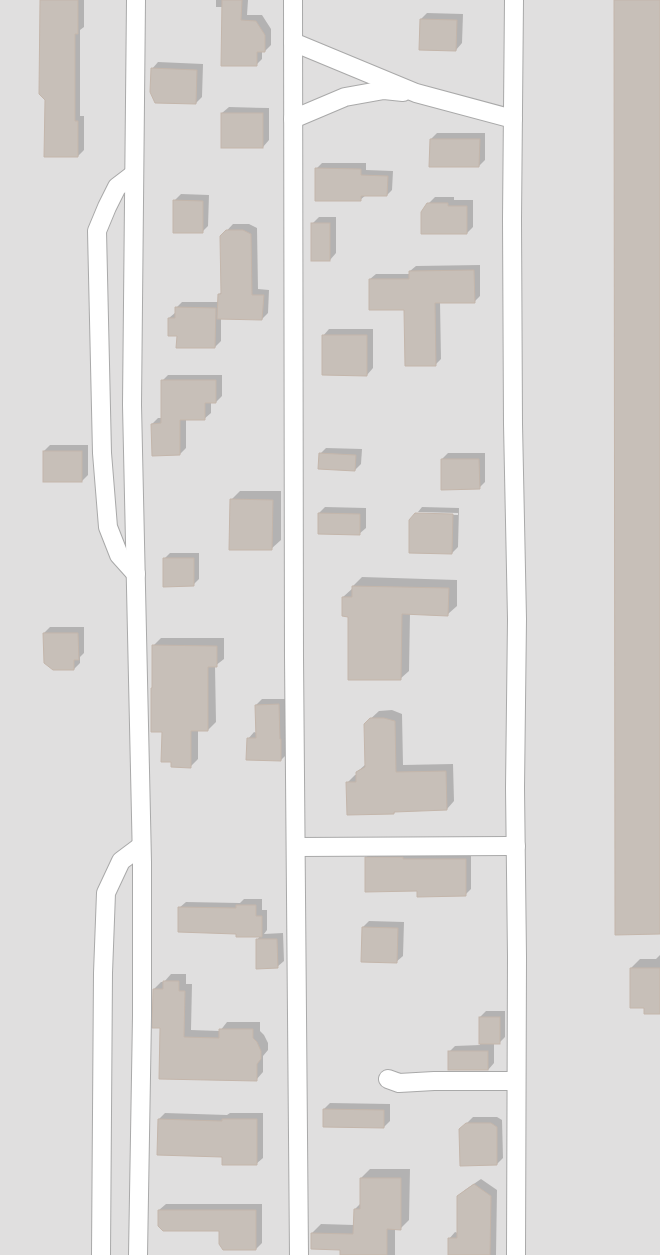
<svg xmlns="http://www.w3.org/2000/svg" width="660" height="1255" font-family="'DM Sans',sans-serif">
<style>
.residential{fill:#e0dfdf}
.shadow{fill:#0003}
.building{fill:#c7bfb8;stroke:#c4b6ab}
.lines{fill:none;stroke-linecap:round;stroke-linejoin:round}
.street-casing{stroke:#a9a9a9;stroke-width:20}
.street{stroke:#fff;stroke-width:18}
</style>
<rect width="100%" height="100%" fill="#f2efe9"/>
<rect class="residential" x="0" y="0" width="660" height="1255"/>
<g class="shadow">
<polygon points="41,0 84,0 84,27 80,30 80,116 84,116 84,150 78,156 46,100"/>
<polygon points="216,0 248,0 247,15 262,15 271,29 271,45 265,51 262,51 262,59 256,65 223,7 216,7"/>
<polygon points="427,13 463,14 462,43 456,50 420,49 421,19"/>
<polygon points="158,62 203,64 202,97 196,103 152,69"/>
<polygon points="229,107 269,108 269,140 263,147 222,113"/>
<polygon points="437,133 485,133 485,160 479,166 431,139"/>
<polygon points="322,163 366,163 366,170 393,171 392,190 387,195 366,195 360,200 316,169"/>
<polygon points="181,194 209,195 208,226 202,232 174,201"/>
<polygon points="435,197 454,197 454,200 473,200 473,227 467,233 428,204"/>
<polygon points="319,217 336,217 336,253 330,260 312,224"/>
<polygon points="233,224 249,224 257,228 258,289 269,290 268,313 262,319 221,318 221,341 215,347 178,335 169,318 176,312 176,308 182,302 219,302 219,294 222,292 221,237"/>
<polygon points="480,265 480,296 474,302 440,302 441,359 435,365 405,309 370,279 376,274 410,274 410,271 416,266"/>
<polygon points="329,329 373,329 373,368 367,375 323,336"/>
<polygon points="168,375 222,375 222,396 216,402 211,402 211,413 204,419 186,419 186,448 180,454 152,455 152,424 158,418 162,418 162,381"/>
<polygon points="50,445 88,445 88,475 82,481 44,451"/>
<polygon points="326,448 362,449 361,464 355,470 320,454"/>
<polygon points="448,453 485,453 485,482 479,488 442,459"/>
<polygon points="240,491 281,491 281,540 271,549 231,500"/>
<polygon points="325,507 366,508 366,528 359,534 319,513"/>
<polygon points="422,507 459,508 458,547 452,553 416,514 458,515 458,513 418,512"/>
<polygon points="170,553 199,553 199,579 193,585 164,559"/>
<polygon points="362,577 457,580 457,606 448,614 410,613 409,671 400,679 349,616 343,597 353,588 353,586"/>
<polygon points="50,627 84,627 84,653 80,657 80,663 74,669 53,669 44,633"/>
<polygon points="161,638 224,638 224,659 215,666 216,722 208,730 198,730 198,759 190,767 172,761 163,731 153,687 153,646"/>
<polygon points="262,699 285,699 285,733 287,733 287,754 281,760 248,739 254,732 257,733 256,705"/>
<polygon points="392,710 402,714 403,765 453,764 454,801 447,809 396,811 394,813 347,783 355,775 357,775 357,772 366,764 365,724 379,711"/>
<polygon points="372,851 471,853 471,889 465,895 418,890 366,858"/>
<polygon points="244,899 262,899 262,910 267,910 267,930 264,934 283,933 284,961 277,967 257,940 260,936 237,933 179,908 186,902 240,903"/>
<polygon points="369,921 404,922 403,956 396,962 363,927"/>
<polygon points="660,955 660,1013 645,1007 631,968 640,959 656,959"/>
<polygon points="171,974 186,974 186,984 192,984 191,1030 220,1031 227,1022 260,1022 260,1031 264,1035 268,1043 268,1050 263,1056 263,1072 256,1080 161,1028 153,1027 154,989 161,982 164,982"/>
<polygon points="486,1011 505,1011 505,1037 499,1043 494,1043 494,1063 488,1070 449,1052 455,1046 480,1045 480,1017"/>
<polygon points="330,1103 390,1104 390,1121 384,1127 324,1126 324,1109"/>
<polygon points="165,1113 227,1115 230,1113 263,1113 263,1158 256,1164 223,1156 159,1119"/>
<polygon points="473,1117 497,1117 502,1120 503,1158 497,1164 460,1130"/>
<polygon points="370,1169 410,1169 409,1220 401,1228 395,1228 395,1255 341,1255 341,1249 312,1233 321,1224 354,1225 355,1209 361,1203 361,1178"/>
<polygon points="481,1179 497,1190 496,1255 449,1255 449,1239 455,1232 458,1233 458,1196 465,1190"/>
<polygon points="166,1204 262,1204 262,1243 256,1249 220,1230 159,1210"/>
</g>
<g class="building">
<polygon points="40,0 78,0 78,34 75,34 75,121 78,121 78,157 44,157 45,100 39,94"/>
<polygon points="222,0 242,0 241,20 256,21 265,35 265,52 257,52 257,66 221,66"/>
<polygon points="614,0 660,0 660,934 615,935"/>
<polygon points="420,19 457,20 456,51 419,50"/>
<polygon points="151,68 197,70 196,104 155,103 150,92"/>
<rect x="221" y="113" width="42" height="35"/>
<polygon points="430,139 480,139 479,167 429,167"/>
<polygon points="315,168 361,169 361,175 388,176 387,196 361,196 361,201 315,201"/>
<polygon points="173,200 203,201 203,233 173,233"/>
<polygon points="427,203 448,203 448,206 467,206 467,234 421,234 421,212"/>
<rect x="311" y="223" width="19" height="38"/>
<polygon points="226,230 243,230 251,234 252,295 264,295 262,320 217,319 218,294 221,294 220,236"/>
<polygon points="474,270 475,303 435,303 436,366 405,366 404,310 369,310 369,279 409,279 409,271"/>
<polygon points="175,307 216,308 215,348 176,348 177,336 168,336 168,318 175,318"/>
<polygon points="322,335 367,335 367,376 322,375"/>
<polygon points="161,380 216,380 216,403 205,403 205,420 180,420 180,455 152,456 151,424 161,423"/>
<rect x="43" y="451" width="39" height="31"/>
<polygon points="319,453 356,455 355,471 318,469"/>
<polygon points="441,459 479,459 480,489 441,490"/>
<polygon points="230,499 273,500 272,550 229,550"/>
<polygon points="318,513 360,514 360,535 318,534"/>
<polygon points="415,513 453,514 452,554 409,553 409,520"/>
<polygon points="163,558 194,558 194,586 163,587"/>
<polygon points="352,586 449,588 448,616 402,614 401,680 348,680 348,617 342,616 342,597 352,597"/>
<polygon points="43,633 78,633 79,660 74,660 74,670 53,670 44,663"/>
<polygon points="152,645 217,646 217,667 208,667 208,731 191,731 191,768 171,767 171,762 161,762 162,732 151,732 151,688 152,688"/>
<polygon points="279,704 280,739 281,739 281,761 246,760 247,738 256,738 255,705"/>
<polygon points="370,718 384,718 395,721 396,772 446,771 447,810 394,812 394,814 347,815 346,782 356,782 356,772 365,767 364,724"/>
<polygon points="365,857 403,857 403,859 466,859 466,896 417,897 417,891 365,892"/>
<polygon points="236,905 256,905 256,916 262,916 262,937 236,937 236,934 178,932 178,907 236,908"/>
<polygon points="362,927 398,928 397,963 361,962"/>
<polygon points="256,939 277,939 278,968 256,969"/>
<polygon points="630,968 660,968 660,1014 644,1014 644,1008 630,1008"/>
<polygon points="163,981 179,981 179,991 185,991 184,1037 219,1038 219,1029 253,1029 253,1038 257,1042 261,1051 261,1059 257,1064 257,1081 159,1079 160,1028 152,1028 153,989 163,989"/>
<rect x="479" y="1017" width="21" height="27"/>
<rect x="448" y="1051" width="40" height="19"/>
<polygon points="323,1109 384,1110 384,1128 323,1127"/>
<polygon points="158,1119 222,1121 222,1119 257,1119 257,1165 222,1165 222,1157 157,1155"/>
<polygon points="466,1123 491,1123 497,1127 497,1165 460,1166 459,1129"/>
<polygon points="360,1178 401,1178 401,1230 387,1229 387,1255 340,1255 340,1250 311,1249 311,1233 353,1234 354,1209 360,1209"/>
<polygon points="474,1184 491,1196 490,1255 448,1255 448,1238 457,1238 457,1196"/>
<polygon points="158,1210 256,1210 256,1250 223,1250 219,1244 219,1231 163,1231 158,1226"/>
</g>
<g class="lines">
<g class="street-casing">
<g id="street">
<polyline points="136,0 132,405 142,862 142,1016 138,1255"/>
<polyline points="293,0 294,657 299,1255"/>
<polyline points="514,0 512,219 513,424 517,619 515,788 517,957 516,1255"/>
<polyline points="293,42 416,93 513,119"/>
<polyline points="293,119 345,97 384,90 403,92"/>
<polyline points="134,174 117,187 107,207 97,231 102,453 108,527 119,555 136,574"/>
<polyline points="296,847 516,846"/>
<polyline points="388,1079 399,1083 434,1081 516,1081"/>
<polyline points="101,1255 103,973 106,893 121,861 141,846"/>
</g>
</g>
<use href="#street" class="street"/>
</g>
</svg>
